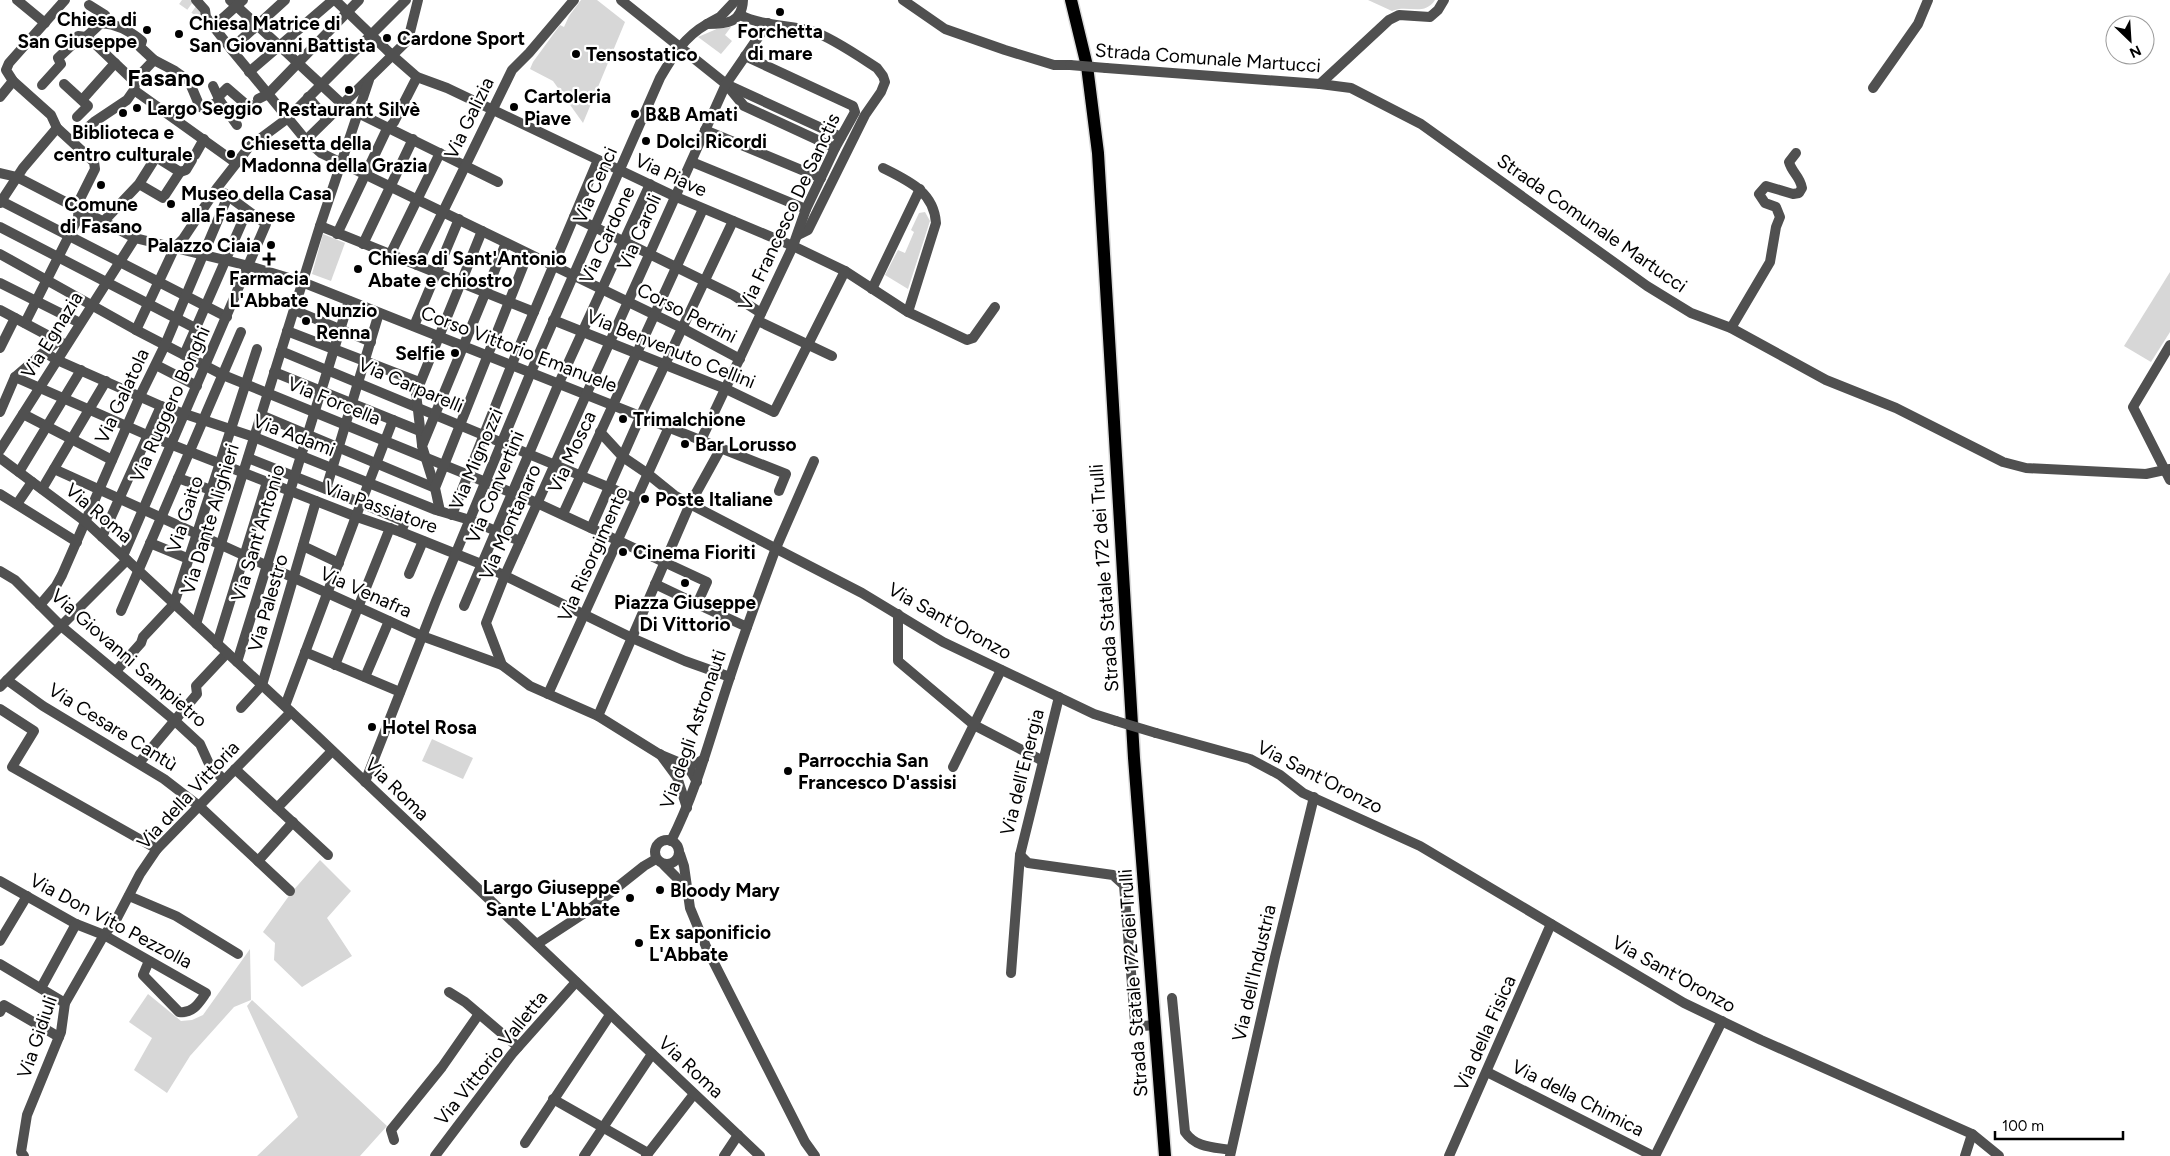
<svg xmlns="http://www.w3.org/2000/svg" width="2170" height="1156" font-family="Figtree,sans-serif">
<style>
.green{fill:#d7d7d7}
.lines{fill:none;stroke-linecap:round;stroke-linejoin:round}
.minor-tunnel{stroke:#d9d9d9;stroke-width:10;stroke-dasharray:10 5;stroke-linecap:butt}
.primary-casing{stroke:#dbdbdb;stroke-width:15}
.minor{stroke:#505050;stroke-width:10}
.tertiary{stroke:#505050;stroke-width:10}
.primary{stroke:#000;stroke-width:12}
.minor-bridge{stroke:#505050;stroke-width:10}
.poi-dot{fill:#000;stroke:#fff;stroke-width:2}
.labels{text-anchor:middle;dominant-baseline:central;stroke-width:4.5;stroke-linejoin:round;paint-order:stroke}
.poi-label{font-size:19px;font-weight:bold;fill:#000;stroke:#fff;text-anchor:start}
.street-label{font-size:19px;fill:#000;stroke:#fff}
.district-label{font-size:24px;font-weight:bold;fill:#000;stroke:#fff}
</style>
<rect width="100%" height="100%" fill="#fff"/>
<g class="green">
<polygon points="581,0 597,0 625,22 583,123 553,81 530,69 533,62 560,25 564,27 569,16"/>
<path d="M 1368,0 L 1435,0 C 1424,17 1407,4 1392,11 Z"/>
<polygon points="731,27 725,35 732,41 721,54 698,37 719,28"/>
<polygon points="925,212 930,221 908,289 885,275 898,250 905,253 914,232 911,230 919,213"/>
<polygon points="323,234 345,243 331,281 312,274"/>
<polygon points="2170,272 2170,332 2151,362 2124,346"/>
<polygon points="432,739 473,758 463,779 422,761"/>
<polygon points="320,860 351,891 327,918 352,956 302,987 274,960 275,943 263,932 291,893"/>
<polygon points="250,949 251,1000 234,1007 190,1056 167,1093 134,1070 152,1038 129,1022 148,994 181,1021 192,1020 203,1015"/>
<polygon points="252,1000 387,1126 360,1156 257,1156 298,1117 247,1006"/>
</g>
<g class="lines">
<polyline class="minor-tunnel" points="182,0 202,14"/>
<g class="primary-casing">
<polyline id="primary" points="1071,0 1087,66 1098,153 1134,758 1165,1156"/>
</g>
<g class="minor">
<polyline points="17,0 45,23"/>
<polyline points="196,0 205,10 206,17 231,49 305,139 321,153 682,328 740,359"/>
<polyline points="230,0 342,104 358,113 498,182"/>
<polyline points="335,0 393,56 417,77 447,88 674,196 793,246 845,271 908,312 967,340 973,338 995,307"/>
<polyline points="621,0 726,84 744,106 835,148"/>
<polyline points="903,0 945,29 1005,50 1054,65 1070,65"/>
<path d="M 740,15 C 762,26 789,25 812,31 C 831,37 860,57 877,68 L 883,76 L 885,82 L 881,92 L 865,115 L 808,230 L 798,235"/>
<path d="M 101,23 C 117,24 129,30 142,41 L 140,47 L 154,60 L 175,71 L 189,81 L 200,107 L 205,108 L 220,101"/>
<polyline points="214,26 243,0"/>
<polyline points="86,37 101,23 105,15 89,5"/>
<polyline points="231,49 285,0"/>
<polyline points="1106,68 1320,84 1351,88 1421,124 1647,286 1691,313 1731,328 1826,380 1896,408 2003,462 2026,468 2146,474 2170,469"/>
<polyline points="249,72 333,0"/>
<polyline points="134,81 154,60"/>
<polyline points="64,84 88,106 77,117"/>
<polyline points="1320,84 1389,20 1399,15 1430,17 1438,10 1444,0"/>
<polyline points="42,85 61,64 58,58 74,43 78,36 86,37 94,43 134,81"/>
<polyline points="728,85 841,137"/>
<polyline points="213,86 220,101 237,125"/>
<polyline points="1873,88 1918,24 1928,0"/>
<polyline points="134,90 236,163"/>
<polyline points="0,97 13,81"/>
<polyline points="218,97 227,88 249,107 251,105"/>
<polyline points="308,97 327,119"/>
<polyline points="258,99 268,94 359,0"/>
<polyline points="82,100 115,63"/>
<polyline points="57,128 51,115 13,81 6,70 9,63 65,0"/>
<polyline points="705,130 821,178"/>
<polyline points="306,140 408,40 418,0"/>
<polyline points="72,141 94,122 127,100 134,90 135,84"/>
<polyline points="195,155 204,139"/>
<polyline points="692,162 806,209"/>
<path d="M 883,168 C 909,181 934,192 936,223 L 908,312"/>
<polyline points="180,172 186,170 192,160"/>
<polyline points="0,173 17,177 135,238 249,266 302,282 786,474 779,491"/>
<polyline points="1,201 227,317"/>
<polyline points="0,203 23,168 57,128 94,162 95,169 79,201 78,218 25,323"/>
<polyline points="574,217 733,295 761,313"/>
<polyline points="103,222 139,184 156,157 180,172 163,198 139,184"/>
<polyline points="320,226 534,312"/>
<polyline points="0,227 195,328"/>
<polyline points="337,234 386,131 394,122 417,77"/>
<polyline points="363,244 413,139"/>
<polyline points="0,254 136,330 223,375 537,503 707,582 697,604 655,584"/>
<polyline points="390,255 440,153"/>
<polyline points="417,265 512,70 529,53 574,0"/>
<polyline points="0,283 80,323"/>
<polyline points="872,289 920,189"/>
<polyline points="0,310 62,343"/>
<polyline points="294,310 371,342"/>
<polyline points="553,320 726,389 774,412 845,271"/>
<polyline points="758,321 832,356"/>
<polyline points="414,326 459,219"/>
<path d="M 1731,328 L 1770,262 L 1776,227 L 1780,217 L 1776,207 L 1765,203 L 1759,194 L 1766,186 L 1793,194 L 1799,193 L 1802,188 C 1800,176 1792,173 1789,162 L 1796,153"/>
<polyline points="136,330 175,247 183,239 217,188 249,147 288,118 406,0"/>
<polyline points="287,331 419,382"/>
<polyline points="58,341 44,352 57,360 161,406 254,437 436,510 470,520 520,541"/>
<polyline points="2170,345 2133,407 2170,480"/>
<polyline points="0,348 15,318"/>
<polyline points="281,351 637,499"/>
<polyline points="184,355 247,211"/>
<polyline points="156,365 197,386"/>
<polyline points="274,372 420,431"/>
<polyline points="15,377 147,435 357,517 401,532 481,564 632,638 685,661 730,677"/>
<polyline points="0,412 15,377 44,352"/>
<polyline points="23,414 112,460"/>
<polyline points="261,415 435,488"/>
<polyline points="600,432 623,457 648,474 674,495 690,504 862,593 943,642 1094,714 1116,721"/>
<polyline points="701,440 793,246 806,209 835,148 855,112 853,106 745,56"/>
<polyline points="422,445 416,393 482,231"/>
<polyline points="0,450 135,238"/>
<polyline points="248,458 361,503 393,420"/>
<polyline points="54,469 422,636 502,665 530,686 598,716 659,754 683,764 692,773 697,782"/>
<polyline points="19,472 81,370"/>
<polyline points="178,478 211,490"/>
<polyline points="435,488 422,446 506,243"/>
<polyline points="42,489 106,381"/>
<polyline points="326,489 379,313"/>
<polyline points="0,494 77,542"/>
<polyline points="17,504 32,482"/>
<polyline points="440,511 435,488 528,254"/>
<polyline points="563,514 703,209"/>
<polyline points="452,515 512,364 598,160"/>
<polyline points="591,528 641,415 733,221"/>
<polyline points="102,537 161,406"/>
<polyline points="150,543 189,559"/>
<polyline points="303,546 339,563"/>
<polyline points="776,548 814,461"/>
<polyline points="123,556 266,224 224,193"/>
<polyline points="0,571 15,580 61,626 174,720 200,744 210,766 224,780"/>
<polyline points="409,574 423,541"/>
<polyline points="697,604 747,627"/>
<polyline points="40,605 56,586 62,575 140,396 165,345 228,196"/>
<polyline points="464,606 559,383 650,184"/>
<polyline points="121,611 241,332"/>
<polyline points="898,614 898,661 974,725 1043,761"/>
<polyline points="196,624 320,226 369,80"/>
<polyline points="217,644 267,482"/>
<polyline points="305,652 400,692"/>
<polyline points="237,662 349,301"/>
<polyline points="335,665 390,528"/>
<polyline points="502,665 486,623 505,575 726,84 768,23"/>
<polyline points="116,671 141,643 143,637 174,604 257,349"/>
<polyline points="365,677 389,621"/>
<polyline points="7,680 43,706 164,779 199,806 290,891"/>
<polyline points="0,687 127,560"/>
<polyline points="548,694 669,427"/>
<polyline points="285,706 361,503 405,522 401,532"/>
<polyline points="241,708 262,685 316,501"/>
<polyline points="0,709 34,731 12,767 157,849"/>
<polyline points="598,716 690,504 721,448"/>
<polyline points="1156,733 1250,759 1280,775 1303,793 1420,846 1684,1003 1761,1040 1972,1134 1999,1156"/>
<polyline points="660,754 677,777 687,808"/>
<polyline points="139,763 197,694 196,686 227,653"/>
<polyline points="683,764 695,764 704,759"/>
<polyline points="953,767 1001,670"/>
<polyline points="235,769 328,855"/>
<path d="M 365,782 L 436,601 L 531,372 L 660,78 C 673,56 684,37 707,24"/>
<polyline points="277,808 332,751"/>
<polyline points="680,854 684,866 690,908 707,949 805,1142 815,1156"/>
<polyline points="1020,855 1028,863 1113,875 1124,885 1135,1022 1143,1026 1155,1025"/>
<polyline points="258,861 293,822"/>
<polyline points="664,865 676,877 685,891"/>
<path d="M 0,881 L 76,924 L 104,935 L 206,993 C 199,1003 193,1014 179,1012 L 143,975 L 149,961"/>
<polyline points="129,896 176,916 238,954"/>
<polyline points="0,941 27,896"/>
<polyline points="0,964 65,1003"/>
<polyline points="1011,973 1020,855 1059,697"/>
<polyline points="41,988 76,924"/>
<polyline points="449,992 465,1002 518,1047"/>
<path d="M 1172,998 L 1185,1132 C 1196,1148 1213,1147 1231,1150"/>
<polyline points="0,1012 4,1005 59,1037"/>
<polyline points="1487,1072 1653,1156"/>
<polyline points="553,1099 648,1153"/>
<polyline points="394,1140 391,1130 442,1067 479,1014"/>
<polyline points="525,1143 610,1015"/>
<polyline points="24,1156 21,1152 27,1115 61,1032 65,1003 104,935 116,920 140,874 157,849 291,712"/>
<polyline points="435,1156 512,1054 576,982"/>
<polyline points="584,1156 652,1054"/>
<polyline points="646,1156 694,1094"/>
<polyline points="724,1156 738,1135"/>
<polyline points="1230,1156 1275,957 1314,797"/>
<polyline points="1449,1156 1551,924"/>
<polyline points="1655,1156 1722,1021"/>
<polyline points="1965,1156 1972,1134"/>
</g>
<g class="tertiary">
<polyline points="709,23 720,17 736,0"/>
<path d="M 707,24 C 727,24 742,23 743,0"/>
<polyline points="0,458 86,522 318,737 760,1156"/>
<circle cx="667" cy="852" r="12"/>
<path d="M 671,841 C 698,788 711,733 730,677 C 744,633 760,591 776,548"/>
<polyline points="537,944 586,912 644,866 656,859"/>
</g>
<use href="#primary" class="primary"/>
<g class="minor-bridge">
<polyline points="1070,65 1106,68"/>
<polyline points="1116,721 1156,733"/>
</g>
</g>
<g class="poi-dot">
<circle cx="780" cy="12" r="5"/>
<circle cx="147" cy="30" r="5"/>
<circle cx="179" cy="34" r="5"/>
<circle cx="387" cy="38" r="5"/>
<circle cx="576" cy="54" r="5"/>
<circle cx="349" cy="90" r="5"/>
<circle cx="514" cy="107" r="5"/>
<circle cx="137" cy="108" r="5"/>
<circle cx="123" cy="113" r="5"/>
<circle cx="635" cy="114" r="5"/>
<circle cx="646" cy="141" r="5"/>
<circle cx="231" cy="154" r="5"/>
<circle cx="101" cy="185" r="5"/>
<circle cx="171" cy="204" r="5"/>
<circle cx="271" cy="245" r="5"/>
<path d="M266.5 251.5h5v5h5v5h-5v5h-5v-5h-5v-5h5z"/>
<circle cx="358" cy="269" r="5"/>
<circle cx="306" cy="321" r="5"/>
<circle cx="455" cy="353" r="5"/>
<circle cx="623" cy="419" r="5"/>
<circle cx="685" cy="444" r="5"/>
<circle cx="645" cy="499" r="5"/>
<circle cx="623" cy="552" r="5"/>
<circle cx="685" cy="583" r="5"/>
<circle cx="372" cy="727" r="5"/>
<circle cx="788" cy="771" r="5"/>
<circle cx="660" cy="890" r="5"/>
<circle cx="630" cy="898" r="5"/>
<circle cx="639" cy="943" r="5"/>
</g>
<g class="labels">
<g class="poi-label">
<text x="137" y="19" text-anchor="end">Chiesa di<tspan x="137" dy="22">San Giuseppe</tspan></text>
<text x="189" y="23">Chiesa Matrice di<tspan x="189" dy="22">San Giovanni Battista</tspan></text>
<text x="780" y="31" text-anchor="middle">Forchetta<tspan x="780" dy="22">di mare</tspan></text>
<text x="397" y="38">Cardone Sport</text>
<text x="586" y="54">Tensostatico</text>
<text x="524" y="96">Cartoleria<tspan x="524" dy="22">Piave</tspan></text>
<text x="147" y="108">Largo Seggio</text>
<text x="349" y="109" text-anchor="middle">Restaurant Silvè</text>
<text x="645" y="114">B&amp;B Amati</text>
<text x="123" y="132" text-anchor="middle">Biblioteca e<tspan x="123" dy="22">centro culturale</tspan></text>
<text x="656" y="141">Dolci Ricordi</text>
<text x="241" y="143">Chiesetta della<tspan x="241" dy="22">Madonna della Grazia</tspan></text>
<text x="181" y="193">Museo della Casa<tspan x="181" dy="22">alla Fasanese</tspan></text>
<text x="101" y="204" text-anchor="middle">Comune<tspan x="101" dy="22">di Fasano</tspan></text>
<text x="261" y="245" text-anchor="end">Palazzo Ciaia</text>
<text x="368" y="258">Chiesa di Sant'Antonio<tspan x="368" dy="22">Abate e chiostro</tspan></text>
<text x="269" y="278" text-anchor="middle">Farmacia<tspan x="269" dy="22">L'Abbate</tspan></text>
<text x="316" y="310">Nunzio<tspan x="316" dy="22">Renna</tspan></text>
<text x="445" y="353" text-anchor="end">Selfie</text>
<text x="633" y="419">Trimalchione</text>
<text x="695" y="444">Bar Lorusso</text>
<text x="655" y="499">Poste Italiane</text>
<text x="633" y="552">Cinema Fioriti</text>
<text x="685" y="602" text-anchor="middle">Piazza Giuseppe<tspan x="685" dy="22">Di Vittorio</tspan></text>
<text x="382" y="727">Hotel Rosa</text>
<text x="798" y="760">Parrocchia San<tspan x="798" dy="22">Francesco D'assisi</tspan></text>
<text x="620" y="887" text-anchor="end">Largo Giuseppe<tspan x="620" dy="22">Sante L'Abbate</tspan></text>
<text x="670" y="890">Bloody Mary</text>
<text x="649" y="932">Ex saponificio<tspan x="649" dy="22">L'Abbate</tspan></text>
</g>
<g class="street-label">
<text transform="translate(1208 58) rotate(4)">Strada Comunale Martucci</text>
<text transform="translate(469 118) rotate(-64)">Via Galizia</text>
<text transform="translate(671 175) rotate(25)">Via Piave</text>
<text transform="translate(595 185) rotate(-66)">Via Cenci</text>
<text transform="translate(789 212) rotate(-65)">Via Francesco De Sanctis</text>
<text transform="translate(1592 223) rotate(35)">Strada Comunale Martucci</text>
<text transform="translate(639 232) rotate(-66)">Via Caroli</text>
<text transform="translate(607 235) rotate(-65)">Via Cardone</text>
<text transform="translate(687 313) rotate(27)">Corso Perrini</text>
<text transform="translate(52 335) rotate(-58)">Via Egnazia</text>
<text transform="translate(519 349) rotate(21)">Corso Vittorio Emanuele</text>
<text transform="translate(671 349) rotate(22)">Via Benvenuto Cellini</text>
<text transform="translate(411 385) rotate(23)">Via Carparelli</text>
<text transform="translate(122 396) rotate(-65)">Via Galatola</text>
<text transform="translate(334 401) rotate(22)">Via Forcella</text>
<text transform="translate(170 404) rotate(-66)">Via Ruggero Bonghi</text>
<text transform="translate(294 435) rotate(21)">Via Adami</text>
<text transform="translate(572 452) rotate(-65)">Via Mosca</text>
<text transform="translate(476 459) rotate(-67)">Via Mignozzi</text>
<text transform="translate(495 487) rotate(-67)">Via Convertini</text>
<text transform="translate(381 507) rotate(20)">Via Passiatore</text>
<text transform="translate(99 513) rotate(40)">Via Roma</text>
<text transform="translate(185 514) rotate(-72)">Via Gaito</text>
<text transform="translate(210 519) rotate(-73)">Via Dante Alighieri</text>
<text transform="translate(510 522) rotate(-66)">Via Montanaro</text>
<text transform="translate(258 533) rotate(-73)">Via Sant'Antonio</text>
<text transform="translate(593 554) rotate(-66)">Via Risorgimento</text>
<text transform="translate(1104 578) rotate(-94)">Strada Statale 172 dei Trulli</text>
<text transform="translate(366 592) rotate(24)">Via Venafra</text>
<text transform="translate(268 603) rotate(-74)">Via Palestro</text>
<text transform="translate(950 621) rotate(29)">Via Sant'Oronzo</text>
<text transform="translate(129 658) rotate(41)">Via Giovanni Sampietro</text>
<text transform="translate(113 727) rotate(32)">Via Cesare Cantù</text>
<text transform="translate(693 729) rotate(-71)">Via degli Astronauti</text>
<text transform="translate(1022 772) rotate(-76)">Via dell'Energia</text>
<text transform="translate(1320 777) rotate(27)">Via Sant'Oronzo</text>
<text transform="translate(397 789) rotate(44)">Via Roma</text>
<text transform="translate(188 795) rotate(-47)">Via della Vittoria</text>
<text transform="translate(111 921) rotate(28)">Via Don Vito Pezzolla</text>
<text transform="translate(1254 973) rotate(-77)">Via dell'Industria</text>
<text transform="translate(1674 974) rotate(29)">Via Sant'Oronzo</text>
<text transform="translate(1133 983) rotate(-94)">Strada Statale 172 dei Trulli</text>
<text transform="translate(1485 1033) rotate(-66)">Via della Fisica</text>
<text transform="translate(37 1037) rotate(-71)">Via Gidiuli</text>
<text transform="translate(491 1058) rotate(-51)">Via Vittorio Valletta</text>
<text transform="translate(691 1067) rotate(43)">Via Roma</text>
<text transform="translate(1578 1098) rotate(27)">Via della Chimica</text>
</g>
<g class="district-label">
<text x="166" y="77">Fasano</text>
</g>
</g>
<g transform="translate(2130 40) rotate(155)"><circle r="24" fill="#ffffff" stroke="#999999"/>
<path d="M0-4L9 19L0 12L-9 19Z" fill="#000000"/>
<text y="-8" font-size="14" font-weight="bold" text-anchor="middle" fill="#000000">N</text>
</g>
<path d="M1995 1131v8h128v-8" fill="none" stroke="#000000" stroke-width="2.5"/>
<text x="2002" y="1131" font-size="15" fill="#000000" stroke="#ffffff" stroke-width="4" paint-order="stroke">100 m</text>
</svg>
